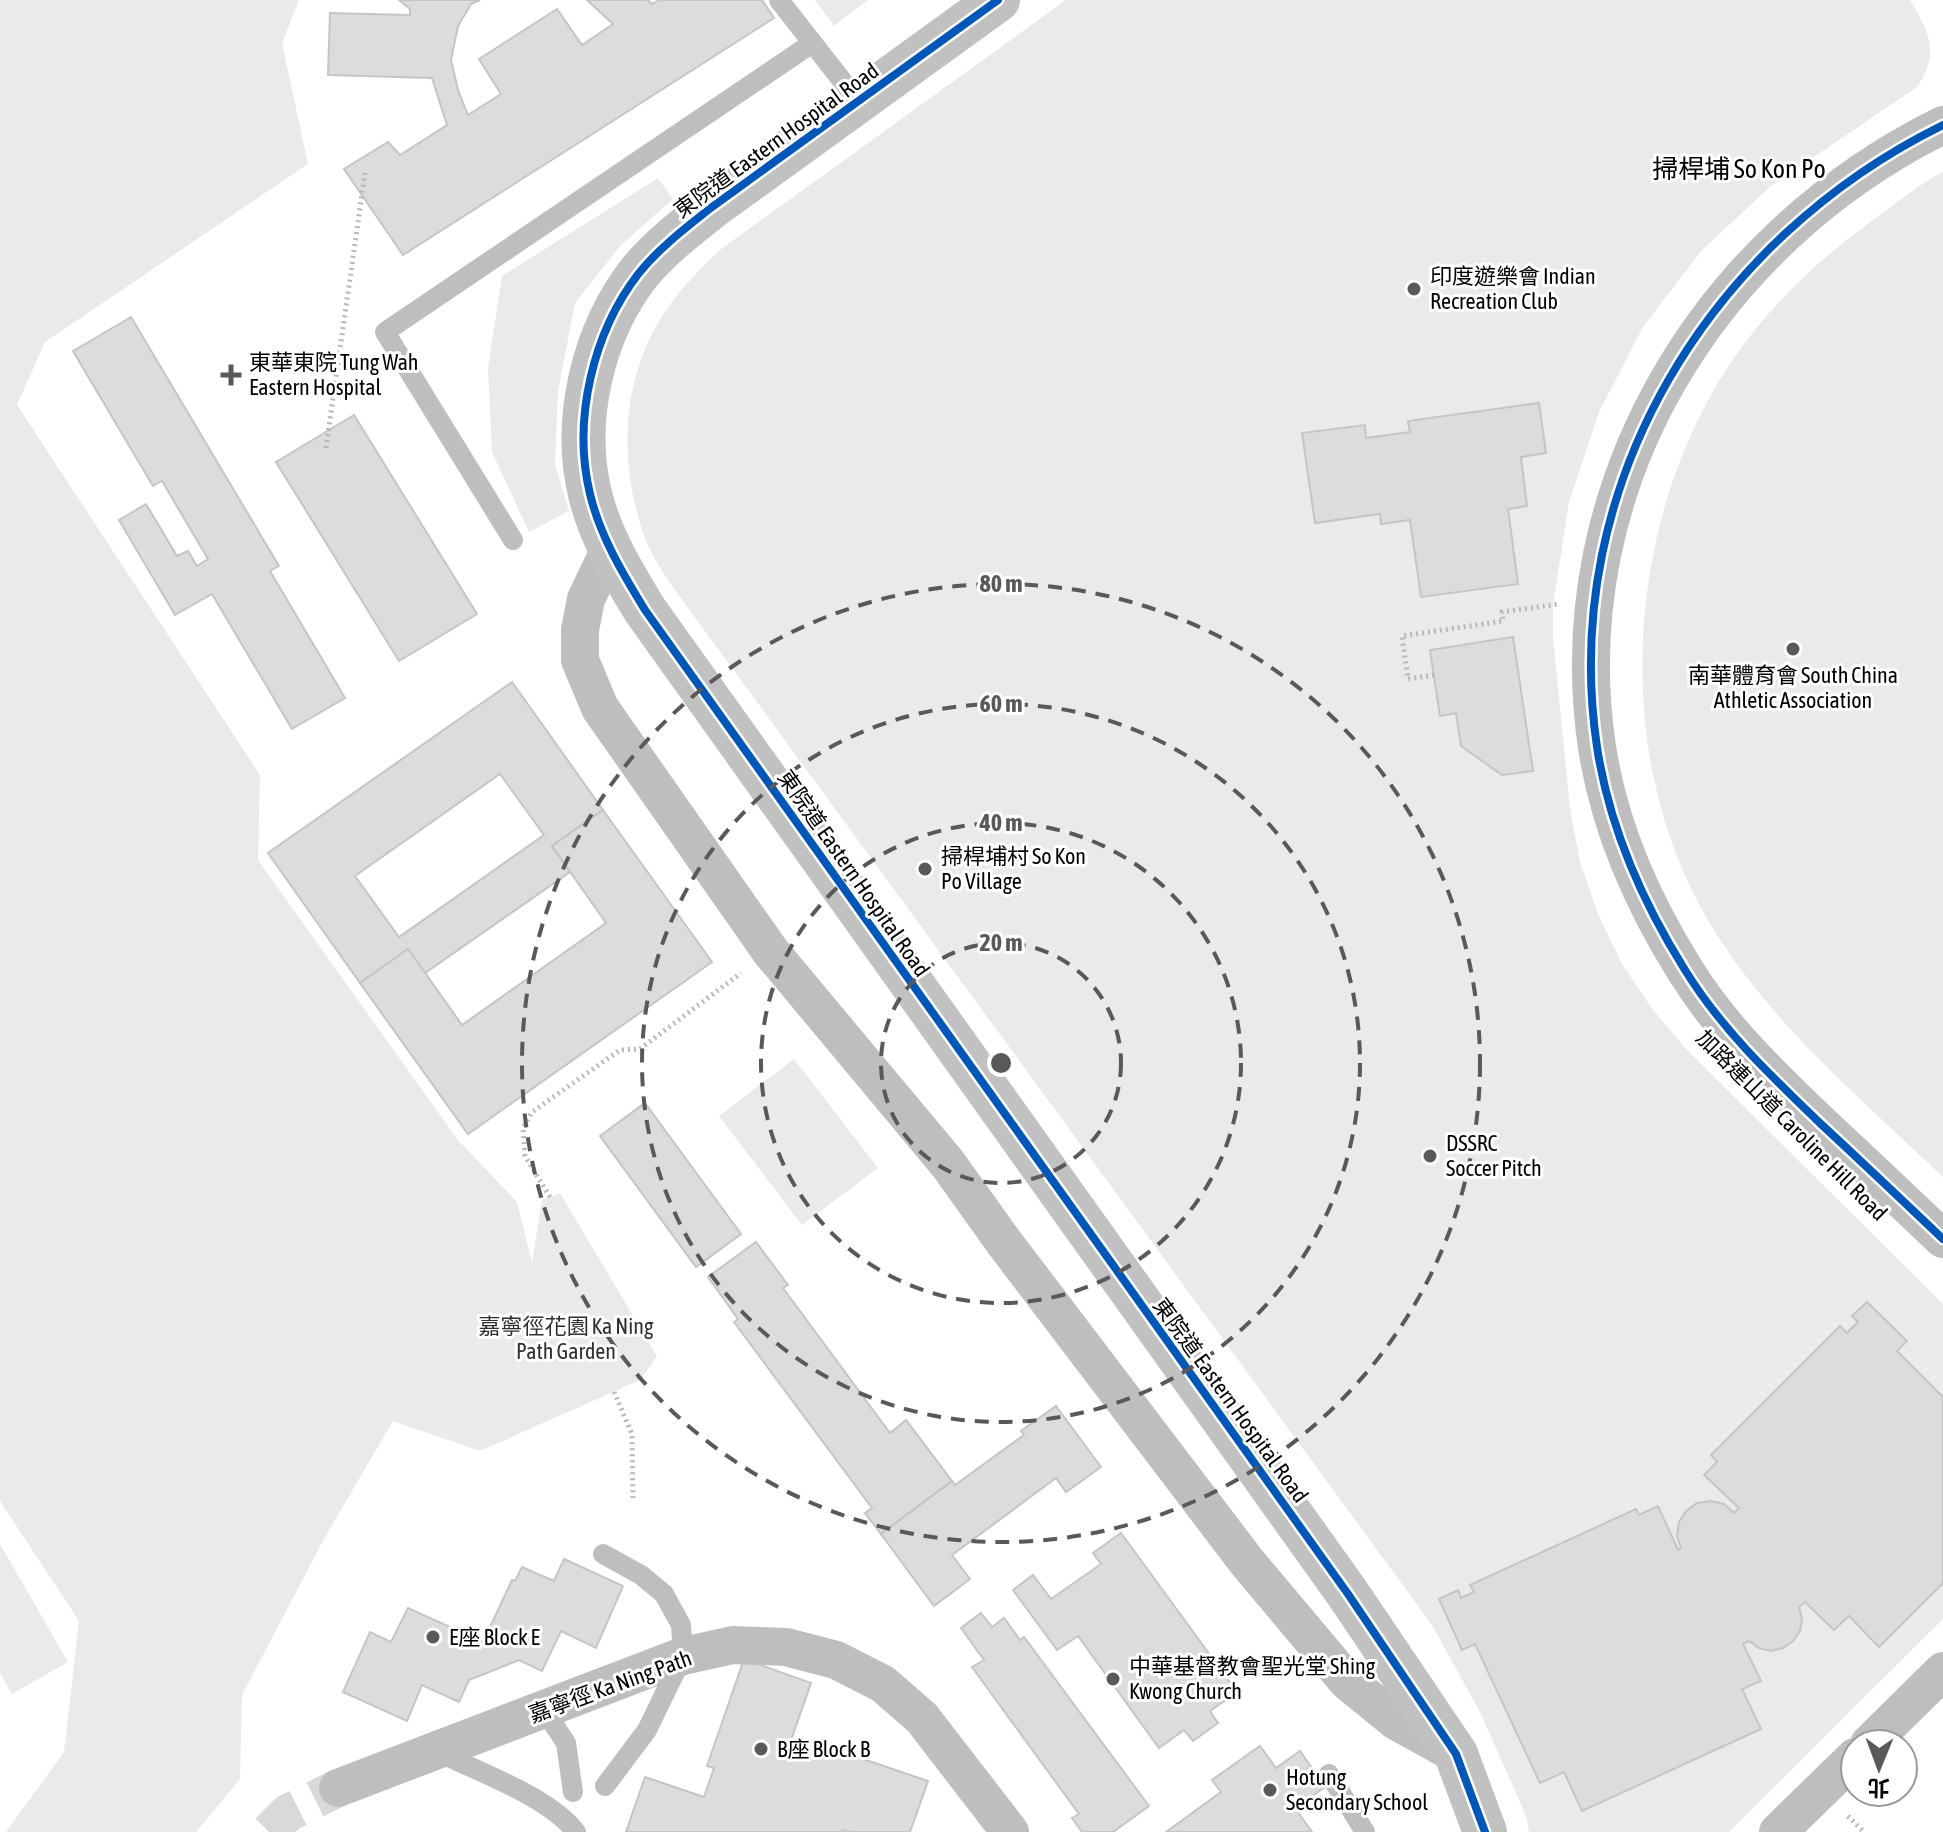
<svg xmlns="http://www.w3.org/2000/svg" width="1943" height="1832" font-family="'Asap Condensed','Noto Sans TC',sans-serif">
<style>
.green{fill:#eaeaea}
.building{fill:#dcdcdc;stroke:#c5c5c5;stroke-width:2;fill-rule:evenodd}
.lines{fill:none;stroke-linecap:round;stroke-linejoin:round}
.street-tunnel{stroke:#d9d9d9;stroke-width:38;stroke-dasharray:38 19;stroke-linecap:butt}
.path{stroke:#b8b8b8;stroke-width:5;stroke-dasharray:2 4;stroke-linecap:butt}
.lane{stroke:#bebebe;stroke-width:20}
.street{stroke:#bebebe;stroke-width:38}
.secondary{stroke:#c1c1c1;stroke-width:44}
.cycleway-casing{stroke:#fff;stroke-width:13}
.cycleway{stroke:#0057b8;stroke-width:8}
.ring{fill:none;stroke:#595959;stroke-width:4;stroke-dasharray:14 10}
.poi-dot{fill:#595959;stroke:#fff;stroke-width:3}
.labels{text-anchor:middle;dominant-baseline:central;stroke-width:6;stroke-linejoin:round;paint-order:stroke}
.street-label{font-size:22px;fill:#000;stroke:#fff}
.poi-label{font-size:22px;fill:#000;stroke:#fff;text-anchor:start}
.park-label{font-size:22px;fill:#2f2f2f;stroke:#fff}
.quarter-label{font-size:26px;fill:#000;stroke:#fff}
.centre{fill:#595959;stroke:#fff;stroke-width:4}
.ring-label{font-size:24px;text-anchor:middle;font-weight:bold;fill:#595959;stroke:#fff;stroke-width:6;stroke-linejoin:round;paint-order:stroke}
</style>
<rect width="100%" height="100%" fill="#fff"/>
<g class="green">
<polygon points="0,0 299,0 282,43 308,164 45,342 17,405 260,775 258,860 458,1140 517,1202 532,1263 542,1200 560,1193 657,1356 640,1380 480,1451 393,1421 325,1537 242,1695 240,1779 196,1832 6,1832 64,1752 79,1621 0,1501"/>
<polygon points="815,0 868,0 834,26"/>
<path d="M 1066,0 L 1910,0 C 1929,33 1941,52 1917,87 L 1771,186 L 1701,251 L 1643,327 L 1599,412 L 1569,502 L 1553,605 L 1553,637 L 1570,808 L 1580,862 L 1598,914 L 1622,964 L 1653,1010 L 1689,1052 L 1943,1304 L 1943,1619 L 1729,1832 L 1529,1832 L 1527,1818 L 1481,1714 L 1432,1625 L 672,586 C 663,572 653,558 647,543 C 619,472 619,385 661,318 C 677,292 699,270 721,249 Z"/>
<path d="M 1943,172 L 1943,1177 C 1856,1094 1760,1015 1701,908 C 1604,730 1630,480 1759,325 C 1809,264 1864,226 1928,180 Z"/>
<polygon points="658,178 673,199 621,245 575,303 558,391 555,465 569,511 529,532 492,452 488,368 502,276"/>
<polygon points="794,1059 878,1168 802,1225 719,1116"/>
<polygon points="0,1544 68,1662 12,1694 0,1673"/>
</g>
<g class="building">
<polygon points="399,0 480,0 471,4 458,26 451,60 458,90 468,115 501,94 479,59 557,9 582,45 613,24 587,0 648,0 652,4 659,0 762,0 774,18 403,255 344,169 388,142 400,155 447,125 432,78 328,75 330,13 410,15 410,9"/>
<polygon points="131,317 279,566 270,571 345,698 292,729 212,594 175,615 119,520 146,504 177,556 188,551 197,566 208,559 162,481 153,486 73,351"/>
<polygon points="1539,403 1546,453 1521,457 1527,506 1508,509 1518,584 1421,597 1410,520 1381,524 1380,514 1315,523 1302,433 1365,425 1366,438 1410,432 1408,421"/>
<polygon points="354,415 477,614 399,661 276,462"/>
<polygon points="1513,637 1533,771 1502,775 1461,746 1456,713 1440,716 1430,650"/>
<path d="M 512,682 L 603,810 L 552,846 L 570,872 L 425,973 L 408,949 L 360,983 L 268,853 ZM 500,774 L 544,835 L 399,937 L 355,876 Z"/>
<polygon points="603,810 712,962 468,1134 360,983 408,949 462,1025 606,923 552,846"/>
<polygon points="645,1103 741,1234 696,1267 600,1136"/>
<polygon points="756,1242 788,1285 783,1288 890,1433 906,1420 952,1481 881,1534 865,1513 872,1508 734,1322 738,1319 708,1277"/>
<polygon points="1867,1302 1907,1341 1897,1351 1943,1397 1943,1583 1879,1647 1849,1616 1834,1630 1805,1602 1799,1607 1802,1619 1800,1631 1793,1641 1783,1648 1771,1651 1759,1648 1749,1641 1743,1644 1761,1681 1742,1689 1761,1729 1582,1811 1564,1772 1540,1783 1475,1644 1462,1650 1439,1599 1458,1590 1461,1598 1474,1592 1470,1585 1636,1509 1639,1515 1658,1506 1678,1550 1681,1548 1677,1536 1679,1522 1686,1511 1697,1503 1711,1501 1724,1504 1734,1513 1739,1508 1704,1475 1717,1462 1711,1455 1840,1326 1847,1333 1858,1322 1852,1316"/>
<polygon points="1056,1406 1101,1467 1066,1492 1056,1478 952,1555 970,1579 934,1606 881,1534 952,1481 955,1485 1024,1435 1021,1431"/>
<polygon points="1121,1533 1237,1692 1210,1711 1218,1723 1193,1741 1184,1730 1159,1748 1078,1636 1057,1650 1013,1590 1033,1575 1051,1599 1101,1564 1093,1553"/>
<polygon points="564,1559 623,1586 596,1648 561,1631 542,1671 519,1660 469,1680 459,1702 422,1685 407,1721 343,1692 370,1632 391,1642 408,1608 483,1642 512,1580 515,1581 522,1567 554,1581"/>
<polygon points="981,1613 992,1627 1004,1618 1020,1640 1024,1637 1149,1806 1113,1832 1082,1832 1072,1818 1079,1814 972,1667 984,1660 961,1628"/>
<polygon points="744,1659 811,1683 790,1743 819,1752 822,1745 928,1781 910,1832 851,1832 844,1830 844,1832 626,1832 645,1777 704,1797 714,1768 707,1766"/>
<polygon points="1260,1746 1276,1768 1300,1751 1325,1787 1295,1808 1312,1832 1166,1832 1221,1792 1212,1780"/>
</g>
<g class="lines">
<polyline class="street-tunnel" points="269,1832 288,1813 338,1788"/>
<g class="path">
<polyline points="326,448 365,173"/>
<polyline points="1434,675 1408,679 1402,636 1503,621 1502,612 1559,604"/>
<polyline points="550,1197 525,1156 523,1128 532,1112 620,1050 640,1049 741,973"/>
<polyline points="614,1392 632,1434 633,1498"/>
<polyline points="1848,1816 1864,1832"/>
</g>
<g class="lane">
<polyline points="779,0 858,101"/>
<polyline points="513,540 385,332 811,44"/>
<polyline points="603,1554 641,1575 664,1594 681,1625 683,1656 647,1730 605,1786"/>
<polyline points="544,1710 566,1743 573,1792"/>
<path d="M 438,1752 C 479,1772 549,1797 576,1832"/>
<polyline points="1329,1774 1365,1832"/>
</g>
<g class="street">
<path d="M 1943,125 C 1711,239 1558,484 1597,747 C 1609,826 1643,903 1685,970 C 1722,1030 1772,1077 1822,1125 C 1863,1163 1903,1201 1943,1239"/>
<polyline points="610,549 586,599 580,630 580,660 600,708 771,952 948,1164 1003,1241 1247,1562 1347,1681 1396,1721 1456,1754"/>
<polyline points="1869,1744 1943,1671"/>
<polyline points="338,1788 683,1656 733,1645 786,1647 836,1660 883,1684 922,1718 1010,1832"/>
<polyline points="1778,1832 1855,1757"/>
</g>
<path class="secondary" d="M 998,0 L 712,207 C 687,227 660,247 639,273 C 593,332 572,420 590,494 C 600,536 623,574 645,610 L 1348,1594 L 1456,1754 L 1485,1832"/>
<g class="cycleway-casing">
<g id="cycleway">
<path d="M 998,0 L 712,207 C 687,227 660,247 639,273 C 593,332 572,420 590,494 C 600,536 623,574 645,610 L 1348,1594 L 1456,1754 L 1485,1832"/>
<path d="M 1943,125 C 1711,239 1558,484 1597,747 C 1609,826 1643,903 1685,970 C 1722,1030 1772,1077 1822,1125 C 1863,1163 1903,1201 1943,1239"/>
</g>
</g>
<use href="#cycleway" class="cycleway"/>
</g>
<g class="ring">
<circle cx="1001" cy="1063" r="120"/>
<circle cx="1001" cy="1063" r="240"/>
<circle cx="1001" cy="1063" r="359"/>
<circle cx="1001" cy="1063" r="479"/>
</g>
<g class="poi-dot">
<circle cx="1414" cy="289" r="8"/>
<path d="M227 363h8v8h8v8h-8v8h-8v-8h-8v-8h8z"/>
<circle cx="1793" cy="649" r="8"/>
<circle cx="925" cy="869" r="8"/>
<circle cx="1430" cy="1156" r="8"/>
<circle cx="433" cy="1637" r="8"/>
<circle cx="1113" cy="1679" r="8"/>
<circle cx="761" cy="1749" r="8"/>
<circle cx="1270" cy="1790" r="8"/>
</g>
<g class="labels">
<g class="street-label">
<text transform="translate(776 140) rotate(-36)">東院道 Eastern Hospital Road</text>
<text transform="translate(854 873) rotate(55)">東院道 Eastern Hospital Road</text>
<text transform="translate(1792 1125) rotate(45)">加路連山道 Caroline Hill Road</text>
<text transform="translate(1231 1400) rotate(54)">東院道 Eastern Hospital Road</text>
<text transform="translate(610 1686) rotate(-20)">嘉寧徑 Ka Ning Path</text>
</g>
<g class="poi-label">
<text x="1430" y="276">印度遊樂會 Indian<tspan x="1430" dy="25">Recreation Club</tspan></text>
<text x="249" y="362">東華東院 Tung Wah<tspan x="249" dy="25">Eastern Hospital</tspan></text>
<text x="1793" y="675" text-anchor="middle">南華體育會 South China<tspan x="1793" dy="25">Athletic Association</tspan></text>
<text x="941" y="856">掃桿埔村 So Kon<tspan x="941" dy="25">Po Village</tspan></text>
<text x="1446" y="1143">DSSRC<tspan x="1446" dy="25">Soccer Pitch</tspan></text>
<text x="449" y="1637">E座 Block E</text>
<text x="1129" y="1666">中華基督教會聖光堂 Shing<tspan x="1129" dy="25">Kwong Church</tspan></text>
<text x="777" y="1749">B座 Block B</text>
<text x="1286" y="1777">Hotung<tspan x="1286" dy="25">Secondary School</tspan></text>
</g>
<g class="park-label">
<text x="566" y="1326">嘉寧徑花園 Ka Ning<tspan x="566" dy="25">Path Garden</tspan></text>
</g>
<g class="quarter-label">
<text x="1739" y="169">掃桿埔 So Kon Po</text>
</g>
</g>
<circle cx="1001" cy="1063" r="12" class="centre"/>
<g class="ring-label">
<text x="1001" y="592">80 m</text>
<text x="1001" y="712">60 m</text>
<text x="1001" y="831">40 m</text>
<text x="1001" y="951">20 m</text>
</g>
<g transform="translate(1879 1768) rotate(181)"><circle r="38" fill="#ffffff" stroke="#999999" stroke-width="2"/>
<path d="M0-6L14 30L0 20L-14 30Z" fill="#595959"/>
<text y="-12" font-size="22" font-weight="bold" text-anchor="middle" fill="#000000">北</text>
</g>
</svg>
